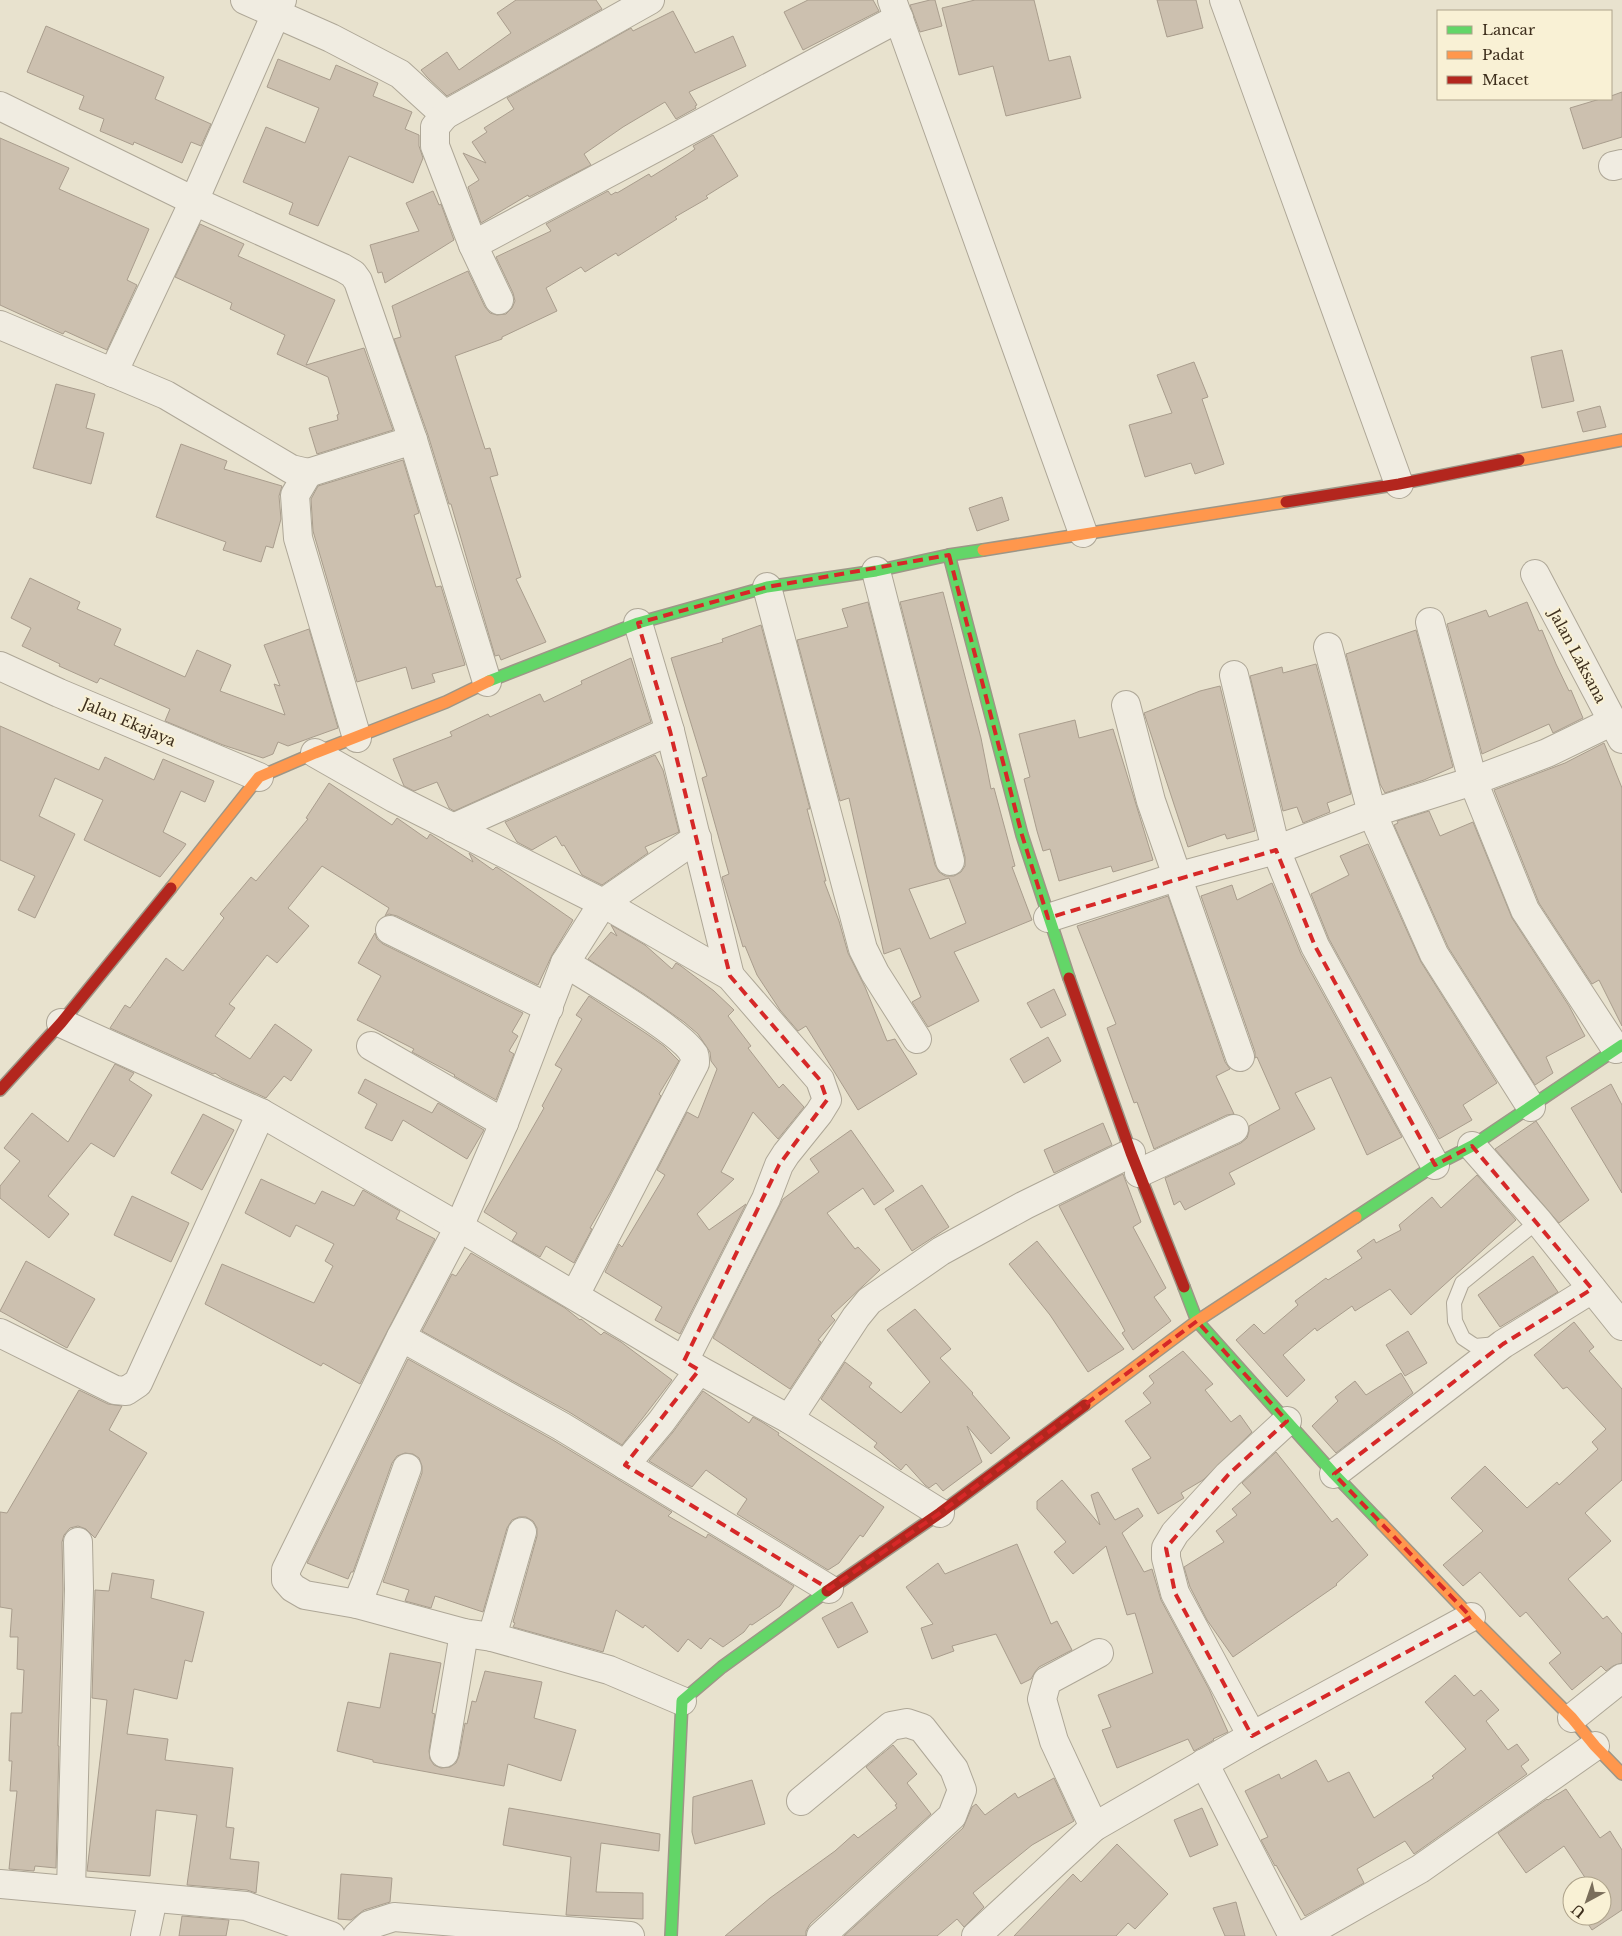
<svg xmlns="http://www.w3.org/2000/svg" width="1622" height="1936" font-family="'Libre Baskerville',serif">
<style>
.building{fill:#ccc0af;stroke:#a99d8d;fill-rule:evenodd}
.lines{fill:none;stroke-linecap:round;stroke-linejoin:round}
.lane-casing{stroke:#aea797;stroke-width:16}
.street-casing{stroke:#aea797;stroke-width:30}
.fast-casing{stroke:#9d9687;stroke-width:14}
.slow-casing{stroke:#9d9687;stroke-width:14}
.jam-casing{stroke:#9d9687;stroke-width:14}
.lane{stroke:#f0ece1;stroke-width:14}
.street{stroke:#f0ece1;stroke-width:28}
.fast{stroke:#63d668;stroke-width:11}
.slow{stroke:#ff974d;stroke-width:11}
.jam{stroke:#b3261e;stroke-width:11}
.marked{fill:none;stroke:#d62828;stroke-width:4;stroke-dasharray:10 6;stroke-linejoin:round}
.labels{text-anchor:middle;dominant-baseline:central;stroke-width:4;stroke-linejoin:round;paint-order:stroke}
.street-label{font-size:15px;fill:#3e2f1d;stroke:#f9f1d5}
</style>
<rect width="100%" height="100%" fill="#e8e2ce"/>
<g class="building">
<polygon points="516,0 596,0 602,9 447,96 427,77 421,70 447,52 459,70 511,33 497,13"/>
<polygon points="808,0 873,0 879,11 803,50 784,12"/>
<polygon points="930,0 935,0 942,26 920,32 910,5"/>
<polygon points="975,0 1034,0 1049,61 1070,56 1081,98 1006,116 993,66 959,75 942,8"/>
<polygon points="1157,0 1196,0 1203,28 1167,37"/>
<polygon points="673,11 695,53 733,36 746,66 689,92 697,105 695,106 696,108 676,119 665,102 623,127 584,154 591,165 529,197 528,195 481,223 468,187 479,180 463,153 486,163 472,142 487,132 484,128 514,109 507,98 631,28 633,31"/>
<polygon points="46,26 164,77 155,99 211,124 201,146 191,142 182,163 134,142 133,145 100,131 104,119 79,109 84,96 27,72"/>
<polygon points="278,59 330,80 336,65 378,83 373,96 412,112 405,129 419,135 419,146 423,158 413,183 349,156 318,226 289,214 293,203 243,182 266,127 305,143 319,108 267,87"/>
<polygon points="1622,92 1622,137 1583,149 1570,108 1600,99 1611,99 1611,96"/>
<polygon points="713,135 738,176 706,196 708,198 675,217 677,219 618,256 616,253 585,272 581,267 546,288 557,311 502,337 502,339 455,356 485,449 490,448 498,475 490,477 521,577 516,579 546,642 501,660 499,655 495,656 451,504 449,504 428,435 394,339 401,337 392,306 468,271 485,307 490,313 497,315 506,314 512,308 515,301 513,293 496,257 551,231 546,224 608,191 611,195 616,192 617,193 649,174 651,177 688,154 695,149 693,146"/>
<polygon points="0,138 69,168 59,189 149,229 127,280 137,285 107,350 65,331 63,334 0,305"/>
<polygon points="433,191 439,205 441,204 454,240 385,283 382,272 378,273 370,245 419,231 406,203"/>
<polygon points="200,224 244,244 238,256 335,300 306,365 364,348 393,430 317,454 309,428 338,420 337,415 339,414 328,377 277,354 285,335 230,309 232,303 175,277"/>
<polygon points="1562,350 1574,401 1542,408 1531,357"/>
<polygon points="1194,362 1208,397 1202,399 1224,464 1195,474 1191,463 1145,477 1129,425 1172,413 1157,375"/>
<polygon points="56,384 95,394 86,428 104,433 91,484 33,468"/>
<polygon points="1600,406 1606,427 1583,432 1577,412"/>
<polygon points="181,444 227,461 224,469 282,486 279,496 281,519 273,548 266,546 261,562 223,550 226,542 156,517"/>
<polygon points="403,460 419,513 414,515 436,587 441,586 465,665 432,674 435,682 412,689 406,667 357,682 313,531 311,499 318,486"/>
<polygon points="1002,497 1009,520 977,531 969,508"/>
<polygon points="30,578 80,602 77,609 121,629 114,645 185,677 197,650 231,665 220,691 285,715 274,684 280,686 264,645 309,629 338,728 288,746 278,742 273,754 263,758 223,745 165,721 170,709 100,678 97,683 59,666 60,664 22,646 31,628 11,618"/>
<path d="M 943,592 L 981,738 L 991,789 L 994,788 L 1015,866 L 1012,867 L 1032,920 L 954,952 L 979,1001 L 928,1027 L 912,1002 L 921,997 L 900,948 L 884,954 L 849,798 L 840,801 L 797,640 L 848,627 L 842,609 L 868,602 L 935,865 L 939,872 L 945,876 L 954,876 L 961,872 L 965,866 L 965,857 L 900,602 ZM 949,878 L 966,923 L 930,939 L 909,889 Z"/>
<polygon points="1527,602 1539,631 1542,630 1556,664 1569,691 1571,690 1583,718 1553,733 1549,724 1482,754 1447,624 1486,610 1489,617"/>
<polygon points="761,625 810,809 807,809 826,881 824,881 839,921 848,953 865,987 887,1041 895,1039 917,1074 858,1110 806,1026 798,1031 780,1010 757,975 745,946 743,947 722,877 729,874 702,778 707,776 671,658 723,642 722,639"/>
<polygon points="1416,630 1453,767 1424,780 1385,793 1380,784 1346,654"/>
<polygon points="631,658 651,722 454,811 449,808 437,782 414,791 404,786 393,759 452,736 450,732 488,714 490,717 540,694 544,702 582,684 581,681"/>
<polygon points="1316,664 1351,794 1327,803 1330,812 1303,823 1297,807 1283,811 1250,676 1282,667 1283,673"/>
<polygon points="1220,686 1255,831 1227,839 1225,834 1188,847 1144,713 1200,691"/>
<polygon points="1075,720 1079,738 1113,729 1153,860 1113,872 1111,866 1059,881 1050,849 1043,851 1037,831 1024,779 1030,777 1019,734"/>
<polygon points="0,726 99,770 105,757 154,780 163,759 214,781 205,802 181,791 163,832 186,844 184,847 160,877 84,840 103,800 55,778 39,816 75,834 35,918 18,910 35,876 0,860"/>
<polygon points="1604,743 1622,788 1622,1026 1599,980 1592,984 1539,903 1494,790 1565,763"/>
<polygon points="655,755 663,770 679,832 645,847 648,853 602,885 582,875 564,845 562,846 556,836 532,850 517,842 505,822"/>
<polygon points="329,783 392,825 397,818 427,839 430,834 473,862 469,853 493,870 496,867 498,868 573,920 552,955 538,985 397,916 389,914 385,916 389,908 322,866 288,908 309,926 277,963 267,955 229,1004 235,1008 215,1036 250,1059 275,1024 312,1050 291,1081 284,1076 266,1098 222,1078 215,1073 213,1074 110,1028 125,1005 130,1008 166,958 183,971 224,918 220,914 251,877 256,881 308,819 306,818"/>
<polygon points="1429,811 1440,836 1473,822 1512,918 1569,1006 1585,1036 1546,1057 1553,1073 1535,1085 1448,947 1394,825 1398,823 1397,821"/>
<polygon points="1368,844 1421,962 1497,1083 1463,1105 1472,1120 1439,1139 1329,939 1311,894 1349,875 1340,856"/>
<polygon points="1272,883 1301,954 1402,1137 1367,1155 1331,1077 1295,1093 1315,1129 1229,1173 1235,1184 1185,1210 1180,1201 1174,1205 1165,1178 1241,1143 1247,1138 1249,1131 1249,1126 1280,1109 1257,1057 1255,1058 1255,1052 1201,896 1232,885 1237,900"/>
<polygon points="1168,896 1225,1062 1230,1069 1216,1076 1234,1114 1227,1115 1154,1149 1137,1102 1134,1103 1107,1028 1116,1024 1077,926"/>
<polygon points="611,925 645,945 672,969 676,963 681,966 714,991 734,1010 728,1016 751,1046 748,1048 779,1088 783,1084 804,1107 778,1139 753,1112 721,1172 734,1179 697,1214 709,1230 746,1204 680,1334 655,1320 662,1307 605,1272 619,1244 622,1247 665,1175 657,1170 687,1112 698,1118 717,1069 711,1061 710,1052 698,1034 684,1022 644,994 588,959 611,932 617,936"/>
<polygon points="375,933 377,939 383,944 523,1013 512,1032 518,1036 509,1051 514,1054 496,1100 454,1076 455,1075 412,1052 414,1049 357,1020 381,976 358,963"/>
<polygon points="1054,989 1066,1015 1041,1028 1027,1003"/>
<polygon points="589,996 647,1034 664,1046 679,1061 659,1094 661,1096 610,1193 590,1228 592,1229 574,1263 546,1246 540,1257 512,1241 517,1233 484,1212 544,1108 542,1106 562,1069 555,1065 582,1019 576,1015"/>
<polygon points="1048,1037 1061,1061 1024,1083 1010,1059"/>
<polygon points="115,1064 134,1073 129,1080 152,1095 114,1157 91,1143 48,1196 69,1214 49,1238 0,1198 0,1186 20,1161 4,1148 32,1113 68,1142"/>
<polygon points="365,1079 432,1113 438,1103 484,1130 467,1159 403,1120 392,1141 365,1128 377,1104 358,1093"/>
<polygon points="1611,1084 1622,1105 1622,1193 1571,1108"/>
<polygon points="203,1114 234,1130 202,1190 171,1173"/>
<polygon points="1536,1121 1589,1200 1559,1223 1495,1149"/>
<polygon points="1103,1123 1112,1145 1054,1173 1044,1150"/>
<polygon points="851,1130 894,1191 874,1205 863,1188 827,1213 855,1249 858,1247 880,1270 831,1316 835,1320 818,1340 821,1342 790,1389 713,1338 783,1199 819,1172 810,1159"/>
<polygon points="1123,1174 1141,1222 1133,1227 1166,1288 1154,1297 1171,1321 1133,1350 1122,1333 1125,1331 1059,1206"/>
<polygon points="1477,1175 1516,1220 1411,1315 1390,1289 1355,1311 1352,1306 1317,1331 1315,1328 1283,1355 1305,1380 1287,1397 1236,1340 1254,1324 1264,1334 1298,1305 1295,1301 1326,1278 1328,1280 1362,1258 1357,1251 1374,1239 1376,1243 1401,1230 1399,1225 1432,1197 1441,1208"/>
<polygon points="261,1179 315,1204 322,1191 354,1206 363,1190 400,1211 396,1219 435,1239 360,1384 323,1363 321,1366 205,1304 222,1264 314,1303 333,1266 325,1261 334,1244 296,1225 290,1237 245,1213"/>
<polygon points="922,1185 949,1227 912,1251 885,1209"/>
<polygon points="132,1196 189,1223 171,1262 114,1235"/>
<polygon points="1037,1241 1124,1349 1088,1372 1050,1315 1009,1264"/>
<polygon points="471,1253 565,1308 580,1320 581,1319 601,1335 604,1332 621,1342 672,1380 622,1445 569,1412 422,1331 452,1274 456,1276"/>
<polygon points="1533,1256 1558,1292 1500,1327 1478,1295"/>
<polygon points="26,1261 95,1299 67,1348 0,1311"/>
<polygon points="915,1309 951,1349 940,1358 973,1393 972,1394 1010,1438 991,1454 967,1426 982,1462 943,1491 936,1483 929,1488 925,1485 906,1464 901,1470 874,1447 877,1443 821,1399 845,1362 872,1383 869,1387 901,1413 930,1382 887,1330"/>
<polygon points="1574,1322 1594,1347 1589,1351 1622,1389 1622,1480 1585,1513 1611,1541 1568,1579 1603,1619 1607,1616 1622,1634 1622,1663 1613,1666 1606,1671 1601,1666 1572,1690 1549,1663 1561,1653 1526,1612 1520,1617 1480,1572 1463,1586 1443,1565 1483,1531 1451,1498 1485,1466 1527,1508 1557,1482 1559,1485 1598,1449 1592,1442 1606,1429 1567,1387 1563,1389 1534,1355"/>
<polygon points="1408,1331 1427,1363 1405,1376 1386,1345"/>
<polygon points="1183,1351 1213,1384 1205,1390 1231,1422 1240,1415 1252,1432 1203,1480 1181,1493 1184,1498 1158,1514 1132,1469 1151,1458 1125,1421 1151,1403 1143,1393 1154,1383 1149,1376"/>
<polygon points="408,1359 553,1440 672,1512 668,1516 706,1538 708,1534 794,1586 780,1606 752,1625 750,1624 744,1632 723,1647 710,1638 701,1649 688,1639 678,1652 645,1625 643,1628 616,1610 603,1652 513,1627 515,1623 513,1622 537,1536 537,1528 533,1521 526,1517 519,1517 512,1520 507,1528 483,1612 435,1596 431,1608 405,1601 409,1590 383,1582 422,1473 422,1466 419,1458 413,1454 405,1453 397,1456 392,1463 353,1572 351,1572 348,1579 307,1563"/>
<polygon points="1401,1373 1413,1393 1336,1453 1312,1426 1338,1401 1335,1397 1355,1381 1366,1395"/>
<polygon points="79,1390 108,1404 122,1406 109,1430 147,1453 95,1538 86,1529 78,1526 70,1528 64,1535 62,1542 63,1589 58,1746 59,1746 56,1868 35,1866 34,1871 9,1869 17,1791 10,1791 12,1761 9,1761 11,1713 22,1713 24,1670 17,1669 18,1637 10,1637 12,1609 0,1607 0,1512 7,1513"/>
<polygon points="703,1391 749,1423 753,1417 762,1422 779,1433 778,1435 884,1507 863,1537 860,1535 839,1563 828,1570 737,1514 747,1499 706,1470 692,1487 649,1461 673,1432"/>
<polygon points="1276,1452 1332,1522 1337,1518 1368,1555 1336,1584 1337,1585 1233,1657 1207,1620 1190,1587 1184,1567 1224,1542 1216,1531 1237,1515 1232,1509 1251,1493 1242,1483"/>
<polygon points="1062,1480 1100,1525 1091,1495 1098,1492 1115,1520 1138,1508 1143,1516 1122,1533 1144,1572 1152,1569 1161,1600 1209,1689 1228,1732 1213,1739 1214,1740 1194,1751 1188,1739 1117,1768 1102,1730 1111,1727 1098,1695 1153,1673 1135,1613 1127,1615 1106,1546 1073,1574 1054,1552 1066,1542 1037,1509 1037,1501"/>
<polygon points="1017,1544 1051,1624 1057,1621 1072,1650 1039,1667 1035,1672 1031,1679 1021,1684 996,1634 952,1646 954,1651 932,1659 921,1628 933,1624 906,1587 938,1563 945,1574"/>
<polygon points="112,1573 154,1580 151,1598 204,1612 192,1662 185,1660 177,1699 134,1689 127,1734 168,1739 165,1760 233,1768 226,1827 234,1828 230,1859 259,1862 256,1893 247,1890 187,1885 197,1815 156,1810 150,1876 87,1871 107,1700 92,1698 95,1590 109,1591"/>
<polygon points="852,1602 868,1632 838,1648 822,1618"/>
<polygon points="390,1653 441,1663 432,1713 435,1714 429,1751 430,1759 434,1765 441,1768 450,1767 456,1763 459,1756 465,1723 467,1724 472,1701 476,1702 485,1671 542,1682 534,1718 576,1730 561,1781 508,1764 504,1786 373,1762 373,1760 337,1751 348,1702 380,1708"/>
<polygon points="1455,1675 1474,1696 1481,1690 1499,1710 1486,1721 1508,1750 1517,1744 1529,1760 1521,1766 1527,1774 1414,1854 1405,1841 1357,1869 1364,1883 1305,1916 1276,1865 1275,1866 1261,1840 1268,1837 1245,1791 1279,1774 1281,1779 1316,1760 1328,1782 1349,1772 1374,1818 1434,1778 1432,1776 1466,1749 1425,1702"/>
<polygon points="893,1745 917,1774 907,1783 931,1814 810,1924 806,1931 806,1936 725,1936 770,1898 835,1851 854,1834 858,1838 897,1808 895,1805 897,1804 866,1767"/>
<polygon points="1054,1778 1074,1821 1032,1845 973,1893 984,1907 964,1927 957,1919 937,1936 844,1936 963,1828 972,1807 976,1804 985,1815 1015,1793 1018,1798"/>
<polygon points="752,1780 765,1824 695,1844 692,1832 693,1797"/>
<polygon points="1566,1789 1600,1838 1610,1831 1622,1850 1622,1910 1592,1930 1583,1916 1602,1916 1602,1886 1582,1886 1588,1882 1564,1846 1526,1873 1498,1833 1547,1799 1548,1800"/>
<polygon points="509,1808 660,1834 659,1851 601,1843 596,1892 643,1893 643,1919 566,1915 571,1857 503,1845"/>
<polygon points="1202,1808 1218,1845 1190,1857 1174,1820"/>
<polygon points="1117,1844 1168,1894 1135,1929 1128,1923 1116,1936 1014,1936 1073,1874 1081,1882"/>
<polygon points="341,1874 392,1878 390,1902 364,1910 351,1920 338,1919"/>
<polygon points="1236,1902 1245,1936 1225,1936 1213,1908"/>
<polygon points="182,1916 229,1920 226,1936 179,1936"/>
</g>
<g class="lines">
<g class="lane-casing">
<polyline id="lane" points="1497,1344 1475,1346 1463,1338 1455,1321 1454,1303 1462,1283 1538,1221"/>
</g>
<g class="street-casing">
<g id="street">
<polyline points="245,0 331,38 400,74 445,115"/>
<polyline points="892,0 1083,533"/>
<polyline points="1224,0 1399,484"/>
<polyline points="0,106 194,201 343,268 353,274 358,281 413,440 487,682"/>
<polyline points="1613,166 1622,164"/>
<polyline points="473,245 899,18"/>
<polyline points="499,300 473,245 435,146 435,127 445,115 650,0"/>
<polyline points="0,325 166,395 291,469 308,473 295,495 298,538 357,738"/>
<polyline points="113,373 194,201 282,0"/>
<polyline points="308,473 413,440"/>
<polyline points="876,571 950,861"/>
<polyline points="1535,574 1622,739"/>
<polyline points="767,587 863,949 875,973 917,1039"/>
<polyline points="1430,622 1473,781 1525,910 1616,1049"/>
<polyline points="638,623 670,731 730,976"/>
<polyline points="1328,647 1372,813 1434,954 1531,1107"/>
<polyline points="0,666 59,693 259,777"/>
<polyline points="1234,675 1276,850 1315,946 1435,1165"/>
<polyline points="1126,705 1151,801 1240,1057"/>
<polyline points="315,753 394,798 603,903 730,976 820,1080 827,1100 819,1113 786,1154 779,1165 766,1199 684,1361"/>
<polyline points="453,828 670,731"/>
<polyline points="1048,918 1176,877 1276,850 1372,813 1473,781 1547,753 1613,721"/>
<polyline points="390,930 549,1008"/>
<path d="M 565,963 C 588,977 686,1035 694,1055 C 695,1055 695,1062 695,1063 L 575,1295"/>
<polyline points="61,1023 261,1113 459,1227 699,1370 789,1419 940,1513"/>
<polyline points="371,1046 504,1123"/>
<polyline points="1472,1146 1538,1221 1622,1326"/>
<polyline points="1139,1173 1234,1129"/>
<polyline points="0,1333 115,1390 126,1391 138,1383 261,1113"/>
<polyline points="401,1337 561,1426 829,1589"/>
<polyline points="789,1419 856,1317 869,1301 941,1251 1025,1205 1131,1153"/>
<polyline points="625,1465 661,1422 699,1370"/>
<polyline points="1334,1474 1503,1344 1592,1289"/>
<polyline points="357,1604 366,1582 407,1468"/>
<polyline points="492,1637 522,1532"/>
<polyline points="682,1701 609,1670 492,1637 464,1633 357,1604 305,1595 293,1588 286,1580 286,1570 401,1337 459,1227 504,1123 565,963 603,903 697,838"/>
<polyline points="1572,1718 1622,1678"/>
<polyline points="1252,1736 1175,1593 1166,1558 1166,1548 1175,1533 1228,1475 1287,1421"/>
<polyline points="444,1753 464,1633"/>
<polyline points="1204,1763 1293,1936"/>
<polyline points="801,1801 891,1726 907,1723 922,1728 954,1769 962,1790 952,1816 821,1936"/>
<polyline points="1094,1827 1054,1741 1042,1699 1047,1681 1099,1653"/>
<polyline points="0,1884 246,1906 331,1936"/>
<polyline points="71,1890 79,1589 78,1542"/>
<polyline points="145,1936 153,1898"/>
<polyline points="357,1936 369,1925 394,1917 630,1936"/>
<polyline points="976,1936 1094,1827 1252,1736 1471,1617"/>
<polyline points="1302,1936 1420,1869 1595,1746"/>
</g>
</g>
<g class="fast-casing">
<g id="fast">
<polyline points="949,555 1022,835 1069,978"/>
<polyline points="489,681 638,623 767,587 876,571 949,555 983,550"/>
<polyline points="1356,1217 1435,1165 1472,1146 1622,1045"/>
<polyline points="1184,1287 1197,1321 1334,1474 1382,1524"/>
<polyline points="671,1936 682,1701 722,1667 827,1591"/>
</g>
</g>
<g class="slow-casing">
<g id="slow">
<polyline points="1519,460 1622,440"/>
<polyline points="983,550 1286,502"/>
<polyline points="171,888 259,777 315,753 446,702 489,681"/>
<polyline points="1085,1405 1197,1321 1356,1217"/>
<polyline points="1382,1524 1471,1617 1572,1718 1595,1746 1622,1774"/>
</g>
</g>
<g class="jam-casing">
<g id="jam">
<polyline points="1286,502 1399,484 1519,460"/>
<polyline points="1069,978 1131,1153 1184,1287"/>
<polyline points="0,1090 61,1023 171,888"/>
<polyline points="827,1591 940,1513 1085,1405"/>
</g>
</g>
<use href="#lane" class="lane"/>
<use href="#street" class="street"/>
<use href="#fast" class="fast"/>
<use href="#slow" class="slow"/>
<use href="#jam" class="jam"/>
</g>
<path class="marked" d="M 949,555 L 1022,835 L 1048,918 L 1276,850 L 1315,946 L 1435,1165 L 1472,1146 L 1592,1289 L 1503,1344 L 1334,1474 L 1471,1617 L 1252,1736 L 1175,1593 L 1166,1548 L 1228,1475 L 1287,1421 L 1197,1321 L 940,1513 L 829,1589 L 625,1465 L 699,1370 L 684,1361 L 779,1165 L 827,1100 L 820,1080 L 730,976 L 670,731 L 638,623 L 767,587 Z"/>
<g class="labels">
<g class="street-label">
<text transform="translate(1578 656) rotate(62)">Jalan Laksana</text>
<text transform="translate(129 722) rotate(23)">Jalan Ekajaya</text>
</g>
</g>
<rect x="1437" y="10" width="175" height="90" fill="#f9f1d5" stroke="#aea38b"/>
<rect x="1447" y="26" width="25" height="8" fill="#63d668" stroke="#aea38b"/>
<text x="1482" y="35" font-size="15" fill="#3e2f1d">Lancar</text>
<rect x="1447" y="51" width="25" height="8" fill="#ff974d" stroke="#aea38b"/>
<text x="1482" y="60" font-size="15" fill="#3e2f1d">Padat</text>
<rect x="1447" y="76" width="25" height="8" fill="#b3261e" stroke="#aea38b"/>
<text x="1482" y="85" font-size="15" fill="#3e2f1d">Macet</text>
<g transform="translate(1587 1901) rotate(220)"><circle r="24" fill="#f9f1d5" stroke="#aea38b"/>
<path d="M0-4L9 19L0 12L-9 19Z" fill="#7a6e5b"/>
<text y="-8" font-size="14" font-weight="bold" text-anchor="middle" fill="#3e2f1d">U</text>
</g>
</svg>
